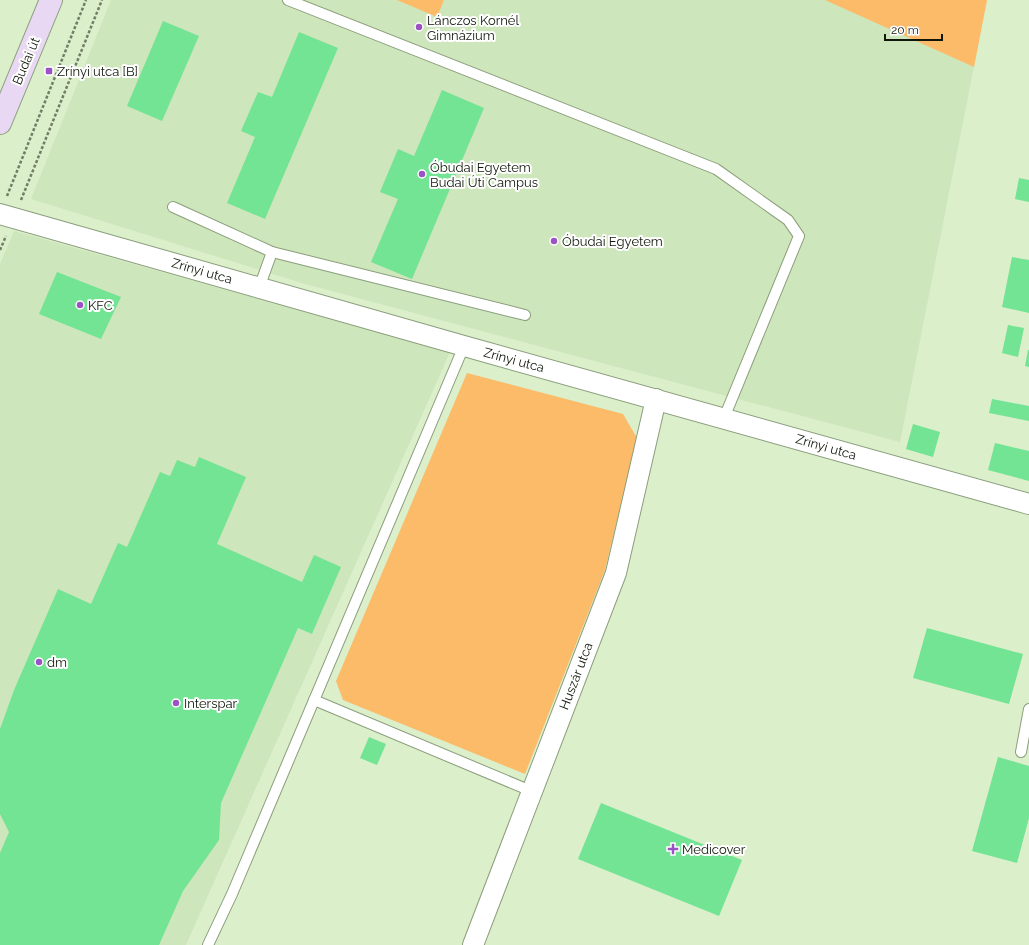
<svg xmlns="http://www.w3.org/2000/svg" width="1029" height="945" font-family="Raleway,sans-serif">
<style>
.built{fill:#cee6bb}
.green{fill:#fbbb68}
.building{fill:#73e394}
.lines{fill:none;stroke-linecap:round;stroke-linejoin:round}
.service-casing{stroke:#8b9e7c;stroke-width:12}
.minor-casing{stroke:#8b9e7c;stroke-width:22}
.secondary-casing{stroke:#8b9e7c;stroke-width:24}
.path{stroke:#717e66;stroke-width:2.5;stroke-dasharray:3 2;stroke-linecap:butt}
.service{stroke:#fff;stroke-width:10}
.minor{stroke:#fff;stroke-width:20}
.secondary{stroke:#e9d8f4;stroke-width:22}
.poi-dot{fill:#9b52c5;stroke:#fff;stroke-width:1.5}
.labels{text-anchor:middle;dominant-baseline:central;stroke-width:4;stroke-linejoin:round;paint-order:stroke}
.poi-label{font-size:13px;fill:#10170a;stroke:#fff;text-anchor:start}
.street-label{font-size:13px;fill:#10170a;stroke:#fff}
</style>
<rect width="100%" height="100%" fill="#dbefcb"/>
<g class="built">
<polygon points="111,0 987,0 900,442 305,284 31,199"/>
<polygon points="14,231 450,352 186,945 0,945 0,264"/>
</g>
<g class="green">
<polygon points="397,0 444,0 437,17"/>
<polygon points="825,0 987,0 974,67"/>
<polygon points="467,373 623,414 637,438 605,570 525,774 343,700 336,681"/>
</g>
<g class="building">
<polygon points="163,21 199,36 162,121 127,106"/>
<polygon points="299,32 338,48 265,219 227,203 255,137 241,131 258,92 272,97"/>
<polygon points="442,90 484,108 412,279 371,262 398,199 380,192 398,149 414,156"/>
<polygon points="1019,178 1029,180 1029,202 1015,199"/>
<polygon points="1012,257 1029,260 1029,313 1002,307"/>
<polygon points="57,272 121,297 101,339 39,314"/>
<polygon points="1008,325 1024,328 1018,357 1002,353"/>
<polygon points="1028,350 1029,350 1029,367 1025,366"/>
<polygon points="992,399 1029,406 1029,421 989,413"/>
<polygon points="913,424 940,432 933,457 906,449"/>
<polygon points="995,443 1029,451 1029,481 988,470"/>
<polygon points="199,457 246,477 217,544 302,582 314,555 341,567 312,634 298,628 221,803 219,840 183,891 159,945 0,945 0,853 9,832 0,814 0,729 14,690 58,589 91,604 118,543 127,547 160,472 170,476 177,460 195,467"/>
<polygon points="927,628 1023,654 1009,704 913,678"/>
<polygon points="369,737 386,744 377,765 360,758"/>
<polygon points="998,757 1029,766 1029,818 1017,863 972,851"/>
<polygon points="601,803 742,860 719,916 578,859"/>
</g>
<g class="lines">
<g class="service-casing">
<g id="service">
<polyline points="288,0 716,169 788,220 799,236 724,418"/>
<polyline points="173,207 272,252 525,315"/>
<polyline points="259,288 272,252"/>
<polyline points="314,700 531,791"/>
<polyline points="1021,752 1029,709"/>
<polyline points="208,945 232,894 464,346"/>
</g>
</g>
<g class="minor-casing">
<g id="minor">
<polyline points="0,214 464,346 1029,504"/>
<polyline points="473,945 616,573 656,399"/>
</g>
</g>
<g class="secondary-casing">
<polyline id="secondary" points="0,123 51,0"/>
</g>
<g class="path">
<polyline points="7,196 86,0"/>
<polyline points="21,200 102,0"/>
<polyline points="0,250 6,236"/>
</g>
<use href="#service" class="service"/>
<use href="#minor" class="minor"/>
<use href="#secondary" class="secondary"/>
</g>
<g class="poi-dot">
<circle cx="419" cy="27" r="4"/>
<rect x="45" y="67" width="8" height="8" rx="2"/>
<circle cx="422" cy="174" r="4"/>
<circle cx="554" cy="241" r="4"/>
<circle cx="80" cy="305" r="4"/>
<circle cx="39" cy="662" r="4"/>
<circle cx="176" cy="703" r="4"/>
<path d="M671 843h4v4h4v4h-4v4h-4v-4h-4v-4h4z"/>
</g>
<g class="labels">
<g class="poi-label">
<text x="427" y="20">Lánczos Kornél<tspan x="427" dy="15">Gimnázium</tspan></text>
<text x="57" y="71">Zrínyi utca [B]</text>
<text x="430" y="167">Óbudai Egyetem<tspan x="430" dy="15">Budai Úti Campus</tspan></text>
<text x="562" y="241">Óbudai Egyetem</text>
<text x="88" y="305">KFC</text>
<text x="47" y="662">dm</text>
<text x="184" y="703">Interspar</text>
<text x="682" y="849">Medicover</text>
</g>
<g class="street-label">
<text transform="translate(26 61) rotate(-67)">Budai út</text>
<text transform="translate(202 271) rotate(16)">Zrínyi utca</text>
<text transform="translate(514 360) rotate(15)">Zrínyi utca</text>
<text transform="translate(826 447) rotate(16)">Zrínyi utca</text>
<text transform="translate(576 676) rotate(-69)">Huszár utca</text>
</g>
</g>
<path d="M885 34v6h57v-6" fill="none" stroke="#10170a" stroke-width="2"/>
<text x="891" y="34" font-size="12" fill="#10170a" stroke="#ffffff" stroke-width="3" paint-order="stroke">20 m</text>
</svg>
